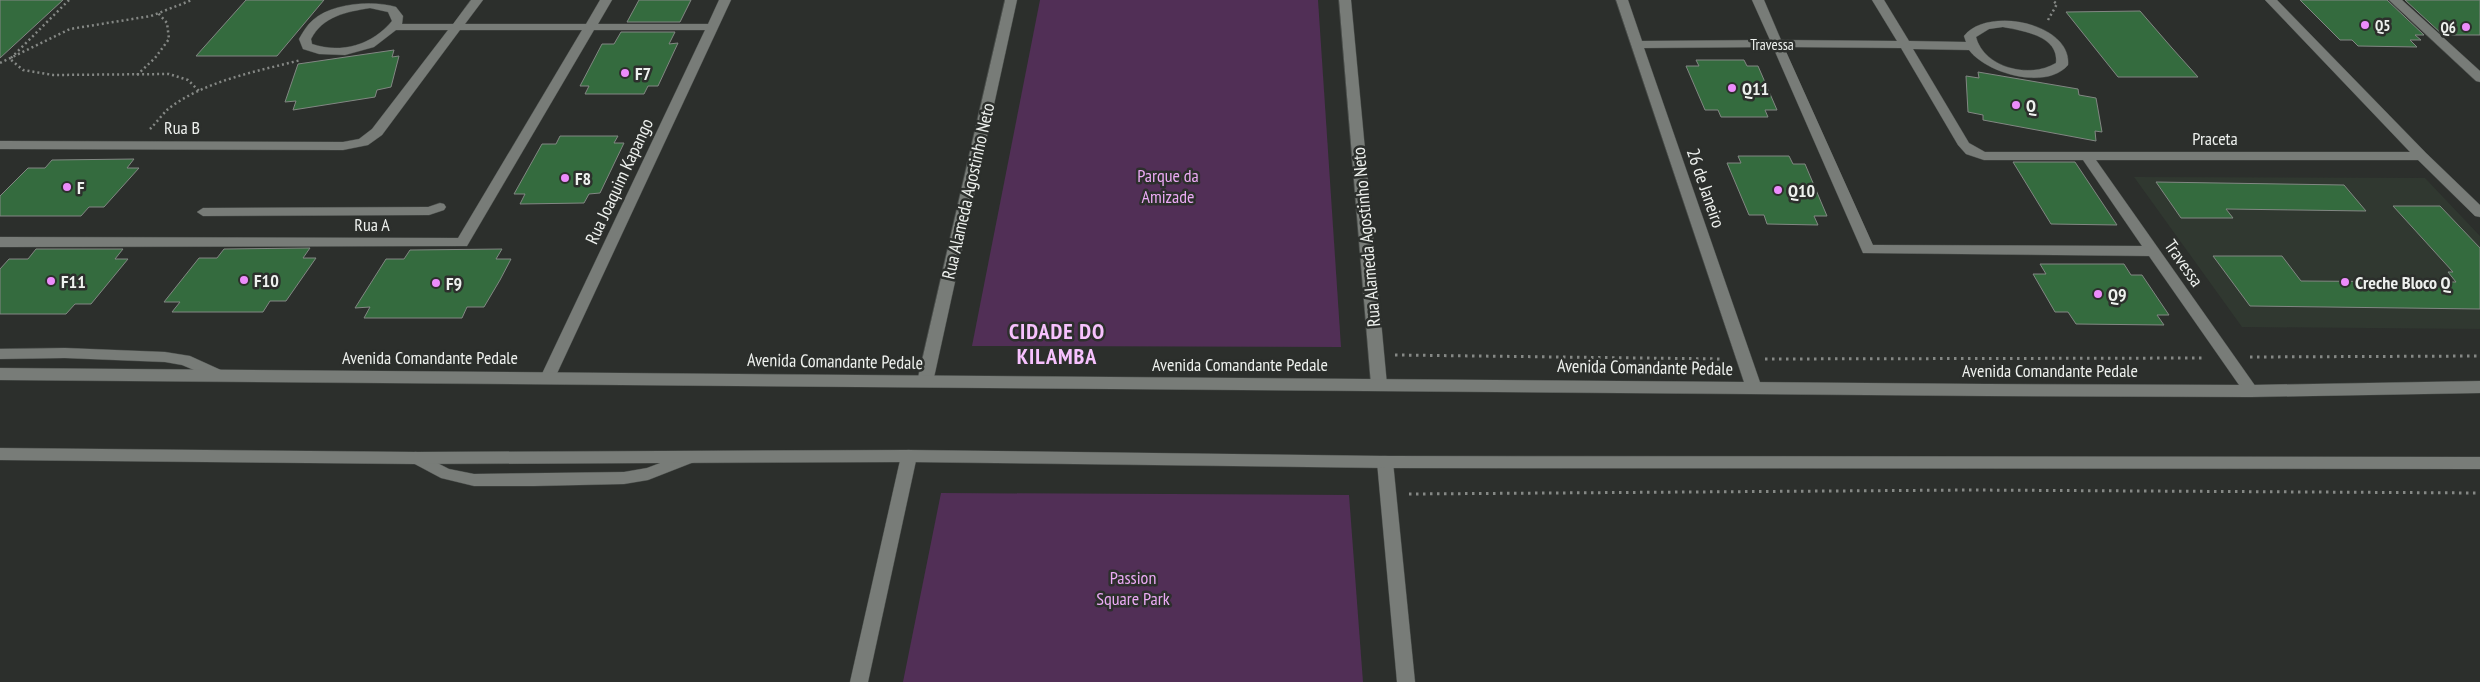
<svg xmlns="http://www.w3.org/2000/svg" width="2480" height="682" font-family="'PT Sans Narrow',sans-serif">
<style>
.built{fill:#303830}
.green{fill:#512f56}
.building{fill:#346b3e;stroke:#828783}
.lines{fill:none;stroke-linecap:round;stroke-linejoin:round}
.lane-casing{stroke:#484c49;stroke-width:1}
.street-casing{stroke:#484c49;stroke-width:1}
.secondary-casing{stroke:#484c49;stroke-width:1}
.path-far1{stroke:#858885;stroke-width:2.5;stroke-dasharray:2 3;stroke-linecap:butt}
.path{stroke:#858885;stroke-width:3;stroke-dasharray:2.5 4.5;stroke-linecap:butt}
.lane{fill:#787c78;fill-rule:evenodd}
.street{fill:#787c78;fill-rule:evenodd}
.secondary{fill:#787c78;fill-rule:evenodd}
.poi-dot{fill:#ec8cfb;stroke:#2c2f2c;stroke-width:2}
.labels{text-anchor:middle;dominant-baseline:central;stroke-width:5;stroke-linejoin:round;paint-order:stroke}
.far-poi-label{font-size:15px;font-weight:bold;fill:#eef1ee;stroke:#2c2f2c;text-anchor:start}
.far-street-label{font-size:15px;fill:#eef1ee;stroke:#2c2f2c}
.poi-label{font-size:18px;font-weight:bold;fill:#eef1ee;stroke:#2c2f2c;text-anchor:start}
.street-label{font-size:18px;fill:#eef1ee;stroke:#2c2f2c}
.park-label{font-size:18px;fill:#ecabf5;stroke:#2c2f2c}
.district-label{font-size:22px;font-weight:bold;letter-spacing:1px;fill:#f7c1fe;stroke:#2c2f2c}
</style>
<rect width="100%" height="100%" fill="#2c2f2c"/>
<polygon class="built" points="2134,177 2425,178 2480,236 2480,329 2242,327"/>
<g class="green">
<polygon points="1040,0 1318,0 1341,347 972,346"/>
<polygon points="941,493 1349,495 1363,682 903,682"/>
</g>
<g class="building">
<polygon points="0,0 63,0 0,58"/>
<polygon points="246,0 324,0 277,56 196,56"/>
<polygon points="639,0 691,0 680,22 627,22"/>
<polygon points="2300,0 2387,0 2424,35 2415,35 2421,40 2410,40 2417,47 2358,46 2352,40 2340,40"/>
<polygon points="2405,0 2480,0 2480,35 2443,35"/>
<polygon points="2140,11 2172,48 2198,77 2118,77 2066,12"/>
<polygon points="621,32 675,32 669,44 678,43 658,86 648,86 644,94 585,94 589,86 580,86 602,44 614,44"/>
<polygon points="394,50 392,57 399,56 391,87 377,90 375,97 293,110 296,101 285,102 298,64"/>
<polygon points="1696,60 1744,60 1747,66 1758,66 1777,110 1765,110 1768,117 1721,117 1718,110 1705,110 1686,66 1699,66"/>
<polygon points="1978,72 2078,89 2079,95 2096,98 2102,132 2095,131 2096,141 1983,120 1983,115 1968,112 1966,76 1979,78"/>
<polygon points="560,136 618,136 614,143 624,143 600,193 589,194 584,203 520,204 525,194 514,194 542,144 556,144"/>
<polygon points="1738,156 1789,156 1793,164 1805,164 1827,216 1814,216 1818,225 1767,224 1764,215 1749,215 1727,163 1741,163"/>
<polygon points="134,159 127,168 139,168 104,207 89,207 81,216 0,216 0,196 28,168 45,168 52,160"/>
<polygon points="2013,162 2075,162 2117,225 2051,224"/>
<polygon points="2156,182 2344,185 2366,211 2226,209 2233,218 2181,218"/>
<polygon points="2393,206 2440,206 2480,248 2480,309 2250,306 2213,256 2282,256 2301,281 2456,282 2448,272 2453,272"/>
<polygon points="310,248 303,258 316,258 286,301 270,301 263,312 172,312 180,302 164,302 199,258 217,258 224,249"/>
<polygon points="36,249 123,249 115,259 128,259 91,304 75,304 66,314 0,314 0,269 9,259 28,259"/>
<polygon points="502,249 496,259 511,259 500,280 484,307 467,307 462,318 364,318 370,307 355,308 386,259 404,259 410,250"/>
<polygon points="2040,264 2124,264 2131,275 2142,275 2169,315 2157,315 2164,325 2076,324 2068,312 2055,312 2033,274 2046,274"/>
</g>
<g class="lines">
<g class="lane-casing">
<g id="lane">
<polygon points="440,203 444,204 446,207 444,210 429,215 203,216 197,212 203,208 428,207"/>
<polygon points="65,348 165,352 190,356 223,371 225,375 223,379 218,380 182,365 165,362 65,358 0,359 0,349"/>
<polygon points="416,452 449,469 474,474 624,472 647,468 689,452 694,454 696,458 694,462 648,480 624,484 534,486 474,486 441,478 411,462 409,458 411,454"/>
</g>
</g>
<g class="street-casing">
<g id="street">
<path d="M 471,0 L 483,0 L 465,24 L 586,24 L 600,0 L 612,0 L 598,24 L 708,24 L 719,0 L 731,0 L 553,382 L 543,382 L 540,378 L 705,30 L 594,30 L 467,246 L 0,247 L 0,237 L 458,238 L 582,30 L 460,30 L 382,135 L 368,145 L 343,150 L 0,149 L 0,141 L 343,142 L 359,139 L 372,129 L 448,30 L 396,30 L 374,47 L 345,55 L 319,54 L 303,49 L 299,39 C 303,32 307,25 313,20 C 332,3 373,0 396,7 L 403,16 L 402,24 L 453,24 ZM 370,8 L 388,12 L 392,21 C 372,45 342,54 312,44 L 311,39 C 323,16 346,12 370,8 Z"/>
<polygon points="1005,0 1017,0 933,382 930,386 920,386 917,382"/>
<polygon points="1339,0 1351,0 1387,385 1384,389 1374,389 1371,385"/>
<path d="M 1616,0 L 1628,0 L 1642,41 L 1770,40 L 1752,0 L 1764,0 L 1781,40 L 1897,41 L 1872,0 L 1884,0 L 1909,41 L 1966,42 L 1964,36 C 1987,6 2072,23 2068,65 C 2046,91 1986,73 1969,50 L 1913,49 L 1969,143 L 1985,152 L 2410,152 L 2265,0 L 2277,0 L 2426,153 L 2480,205 L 2480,217 L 2475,216 L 2418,160 L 2096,160 L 2256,387 L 2259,391 L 2256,395 L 2246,395 L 2149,256 L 1863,253 L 1773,47 L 1644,48 L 1762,388 L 1759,392 L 1749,392 L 1746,388 ZM 2003,27 C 2024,31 2059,36 2056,63 C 2030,79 1984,68 1976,37 L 1989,29 ZM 1784,47 L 1901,48 L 1958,145 L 1966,154 L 1984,160 L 2083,160 L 2142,246 L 1873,245 Z"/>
<polygon points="2389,0 2402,0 2480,71 2480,82 2476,81"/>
<polygon points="909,450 915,452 917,456 868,682 850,682 901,456 903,452"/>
<polygon points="1385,456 1391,457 1393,462 1415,682 1397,682 1377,462 1379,457"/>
</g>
</g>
<g class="secondary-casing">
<g id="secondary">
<polygon points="0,368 1986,384 2251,385 2480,381 2480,393 2251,397 1986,396 0,380"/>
<polygon points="0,448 416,452 909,450 1385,456 2480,457 2480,469 1385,468 909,462 416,464 0,460"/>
</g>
</g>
<g class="path-far1">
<polyline points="69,0 10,59 23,70 53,75 169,74 188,80 200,92"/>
<polyline points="2048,20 2057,4 2052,0"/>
<polyline points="0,63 70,29 151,16 192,0"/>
<polyline points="137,75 155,58 169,39 167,23 158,13"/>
<path d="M 150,129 C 156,123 162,115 168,109 C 204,81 258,71 301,60"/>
</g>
<g class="path">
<polyline points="1395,355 1723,359"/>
<polyline points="2250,357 2480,356"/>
<polyline points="1765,359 2206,358"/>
<polyline points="1409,494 1971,490 2480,493"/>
</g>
<use href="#lane" class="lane"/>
<use href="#street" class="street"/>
<use href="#secondary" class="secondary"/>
</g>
<g class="poi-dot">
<circle cx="2365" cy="25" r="5"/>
<circle cx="2466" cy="27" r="5"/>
<circle cx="625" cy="73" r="5"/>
<circle cx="1732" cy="88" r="5"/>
<circle cx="2016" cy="105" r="5"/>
<circle cx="565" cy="178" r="5"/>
<circle cx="67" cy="187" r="5"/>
<circle cx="1778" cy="190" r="5"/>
<circle cx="244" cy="280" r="5"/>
<circle cx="51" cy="281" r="5"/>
<circle cx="2345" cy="282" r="5"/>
<circle cx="436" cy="283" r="5"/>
<circle cx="2098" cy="294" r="5"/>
</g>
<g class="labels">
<g class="far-poi-label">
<text x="2375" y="25">Q5</text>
<text x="2456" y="27" text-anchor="end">Q6</text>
</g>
<g class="far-street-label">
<text x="1772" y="44">Travessa</text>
</g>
<g class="poi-label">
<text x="635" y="73">F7</text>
<text x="1742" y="88">Q11</text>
<text x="2026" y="105">Q</text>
<text x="575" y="178">F8</text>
<text x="77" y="187">F</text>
<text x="1788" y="190">Q10</text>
<text x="254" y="280">F10</text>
<text x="61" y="281">F11</text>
<text x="2355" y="282">Creche Bloco Q</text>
<text x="446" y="283">F9</text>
<text x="2108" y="294">Q9</text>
</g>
<g class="street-label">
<text x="182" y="127">Rua B</text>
<text x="2215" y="138">Praceta</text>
<text transform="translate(619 181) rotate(-65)">Rua Joaquim Kapango</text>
<text transform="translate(1706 188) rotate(71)">26 de Janeiro</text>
<text transform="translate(968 191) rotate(-77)">Rua Alameda Agostinho Neto</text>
<text x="372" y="224">Rua A</text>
<text transform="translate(1366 237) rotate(-95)">Rua Alameda Agostinho Neto</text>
<text transform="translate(2184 263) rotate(55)">Travessa</text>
<text x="430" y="357">Avenida Comandante Pedale</text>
<text transform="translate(835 361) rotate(1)">Avenida Comandante Pedale</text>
<text x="1240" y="364">Avenida Comandante Pedale</text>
<text transform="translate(1645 367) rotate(1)">Avenida Comandante Pedale</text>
<text x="2050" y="370">Avenida Comandante Pedale</text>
</g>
<g class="park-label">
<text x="1168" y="175">Parque da<tspan x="1168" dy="21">Amizade</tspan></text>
<text x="1133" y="577">Passion<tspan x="1133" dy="21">Square Park</tspan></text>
</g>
<g class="district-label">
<text x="1057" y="331">CIDADE DO<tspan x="1057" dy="25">KILAMBA</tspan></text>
</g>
</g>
</svg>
